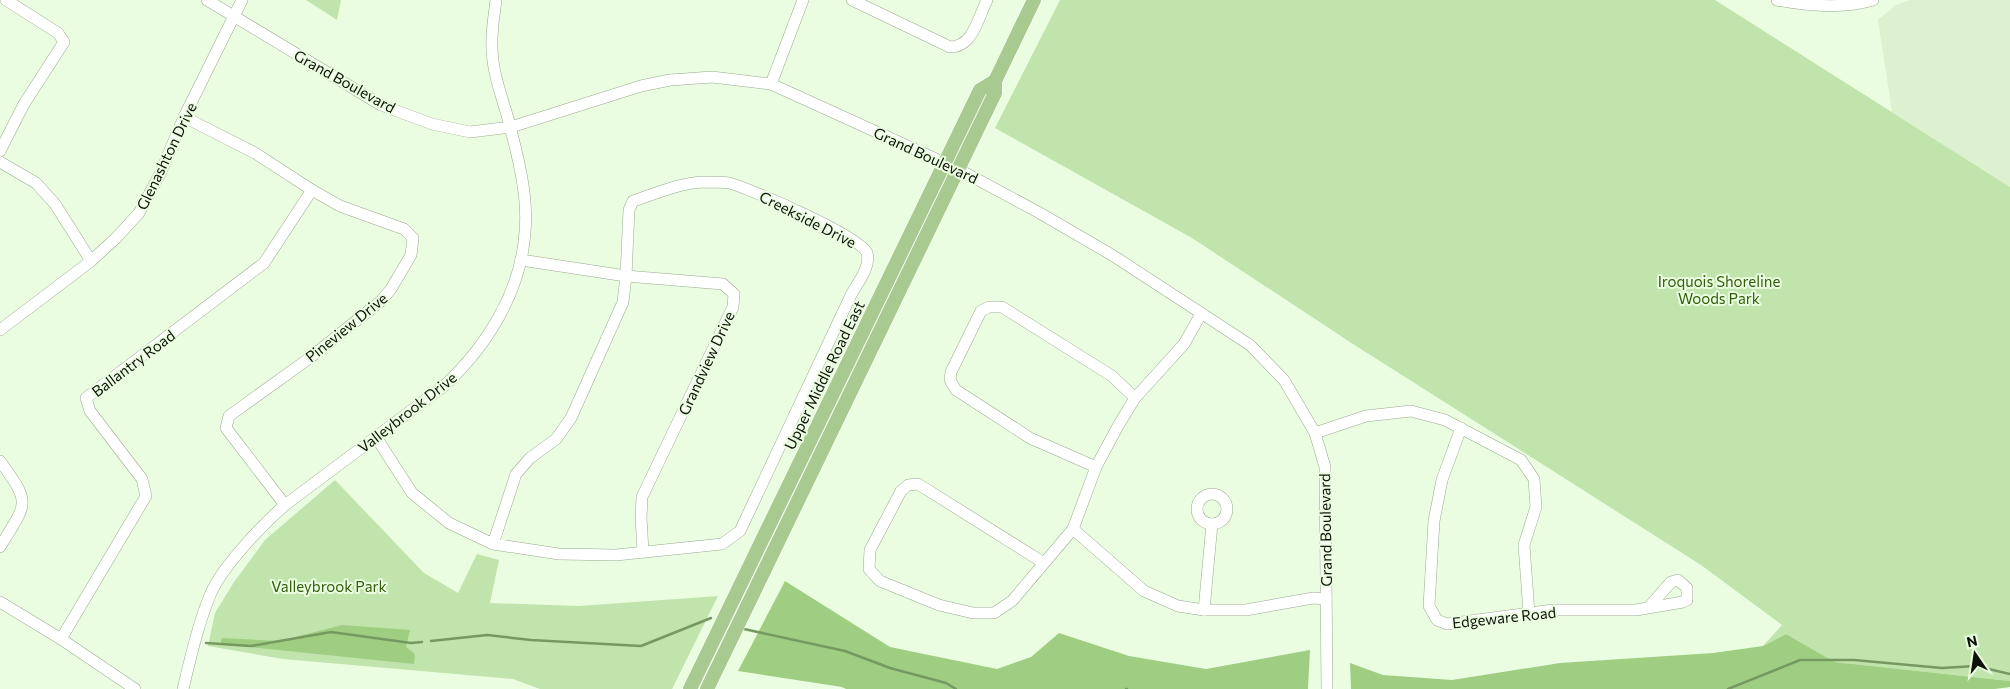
<svg xmlns="http://www.w3.org/2000/svg" width="2010" height="689" font-family="Commissioner,sans-serif">
<style>
.built{fill:#dbf1cf}
.green{fill:#c0e4ab}
.forest{fill:#9fce82}
.lines{fill:none;stroke-linecap:round;stroke-linejoin:round}
.stream{stroke:#769961;stroke-width:2.5}
.minor-casing{stroke:#99a98f;stroke-width:12}
.major-casing{stroke:#fff;stroke-width:15}
.minor{stroke:#fff;stroke-width:11}
.major{stroke:#a8ca90;stroke-width:14}
.labels{text-anchor:middle;dominant-baseline:central;stroke-width:4;stroke-linejoin:round;paint-order:stroke}
.street-label{font-size:15px;fill:#0e130a;stroke:#ebfde1}
.park-label{font-size:15px;fill:#335c0c;stroke:#ebfde1}
</style>
<rect width="100%" height="100%" fill="#ebfde1"/>
<polygon class="built" points="1910,0 2010,0 2010,187 1892,112 1878,20 1896,5"/>
<g class="green">
<polygon points="306,0 341,0 337,20"/>
<polygon points="1060,0 1715,0 2010,187 2010,681 1835,662 1786,634 1763,646 1782,625 1701,565 1353,344 1192,238 995,128"/>
<polygon points="335,480 424,573 458,593 477,554 499,560 490,603 579,606 718,596 672,689 540,689 513,679 283,659 208,646 215,613 234,582 265,540"/>
</g>
<g class="forest">
<polygon points="785,581 890,647 997,669 1031,657 1059,633 1129,656 1206,669 1310,650 1308,689 846,689 842,687 738,671"/>
<polygon points="342,625 410,630 406,647 415,654 414,664 220,644 222,638 280,641"/>
<polygon points="1786,634 1835,662 2010,681 2010,687 1995,689 1351,689 1350,663 1383,675 1452,680 1560,663 1713,653 1763,646"/>
</g>
<g class="lines">
<g class="stream">
<polyline points="744,629 845,651 890,668 946,683 956,689"/>
<polyline points="431,641 487,635 531,640 641,646 711,618"/>
<polyline points="206,643 251,646 331,632 411,643 422,642"/>
<polyline points="1126,689 1127,689"/>
<polyline points="1728,689 1800,660 1854,660 1942,668 1976,666 2010,674"/>
</g>
<g class="minor-casing">
<g id="minor">
<polyline points="207,0 381,105 432,124 470,132 511,127 641,86 670,80 712,77 771,84 958,169 1038,212 1112,255 1250,345 1284,380 1315,433 1325,467 1327,689"/>
<path d="M 852,0 L 950,47 C 973,47 978,18 987,0"/>
<path d="M 1777,0 C 1808,6 1843,9 1873,0"/>
<polyline points="771,84 803,0"/>
<polyline points="184,117 255,153 312,190 340,206 404,229 413,238 411,255 391,289 381,301 311,357 229,416 226,428 285,505"/>
<polyline points="0,151 24,104 64,42 58,33 6,0"/>
<polyline points="0,162 36,183 55,204 91,261"/>
<polyline points="521,260 626,276 723,284 734,294 733,307 642,497 641,518 643,551"/>
<polyline points="0,330 91,261 116,238 139,213 160,174 184,117 242,0"/>
<polyline points="1461,428 1442,480 1434,521 1429,606 1437,620 1447,624 1553,610 1636,610 1683,602 1687,600 1687,588 1678,580 1671,582 1649,607"/>
<polyline points="1315,433 1366,416 1411,411 1445,420 1521,460 1534,479 1536,507 1524,545 1529,613"/>
<path d="M 376,437 L 412,493 L 449,523 L 493,544 L 559,554 L 616,555 L 722,544 L 740,531 L 851,295 C 858,282 871,267 867,253 C 862,237 749,188 729,183 C 721,182 711,182 703,182 C 679,183 655,194 633,201 L 629,210 L 626,276 L 623,302 L 571,418 L 556,439 L 530,458 L 516,474 L 493,544"/>
<path d="M 0,461 C 32,505 27,502 0,547"/>
<polyline points="1096,467 1030,438 956,390 950,380 951,372 981,311 989,307 1002,307 1112,376 1135,398"/>
<circle cx="1212" cy="509" r="15"/>
<polyline points="1073,529 1144,591 1178,606 1204,610 1246,610 1313,598 1326,599"/>
<polyline points="1044,563 918,484 908,485 901,491 870,550 869,569 880,581 939,605 973,613 994,613 1012,601 1073,529 1096,467 1118,426 1135,398 1184,344 1201,314"/>
<polyline points="0,602 61,639 135,689"/>
<polyline points="1204,610 1212,524"/>
<polyline points="61,639 146,496 142,479 90,411 86,398 264,263 312,190"/>
<path d="M 183,689 C 191,656 198,624 211,593 C 223,566 262,525 285,505 L 444,386 C 487,346 521,292 525,232 C 528,200 520,165 512,134 C 506,106 493,79 492,49 C 491,33 494,16 496,0"/>
</g>
</g>
<g class="major-casing">
<g id="major">
<polyline points="690,689 980,90 995,81"/>
<polyline points="707,689 995,93 995,81 1034,0"/>
</g>
</g>
<use href="#minor" class="minor"/>
<use href="#major" class="major"/>
</g>
<g class="labels">
<g class="street-label">
<text transform="translate(345 81) rotate(29)">Grand Boulevard</text>
<text transform="translate(926 155) rotate(25)">Grand Boulevard</text>
<text transform="translate(166 156) rotate(-64)">Glenashton Drive</text>
<text transform="translate(808 219) rotate(27)">Creekside Drive</text>
<text transform="translate(346 327) rotate(-39)">Pineview Drive</text>
<text transform="translate(133 363) rotate(-37)">Ballantry Road</text>
<text transform="translate(706 363) rotate(-65)">Grandview Drive</text>
<text transform="translate(824 375) rotate(-64)">Upper Middle Road East</text>
<text transform="translate(407 412) rotate(-38)">Valleybrook Drive</text>
<text transform="translate(1325 530) rotate(-91)">Grand Boulevard</text>
<text transform="translate(1504 617) rotate(-6)">Edgeware Road</text>
</g>
<g class="park-label">
<text x="1719" y="281">Iroquois Shoreline<tspan x="1719" dy="17">Woods Park</tspan></text>
<text x="329" y="586">Valleybrook Park</text>
</g>
</g>
<g transform="translate(1975 654) rotate(347)" stroke="#ebfde1" stroke-width="4" paint-order="stroke">
<path d="M0-4L9 19L0 12L-9 19Z" fill="#0e130a"/>
<text y="-8" font-size="14" font-weight="bold" text-anchor="middle" fill="#0e130a">N</text>
</g>
</svg>
